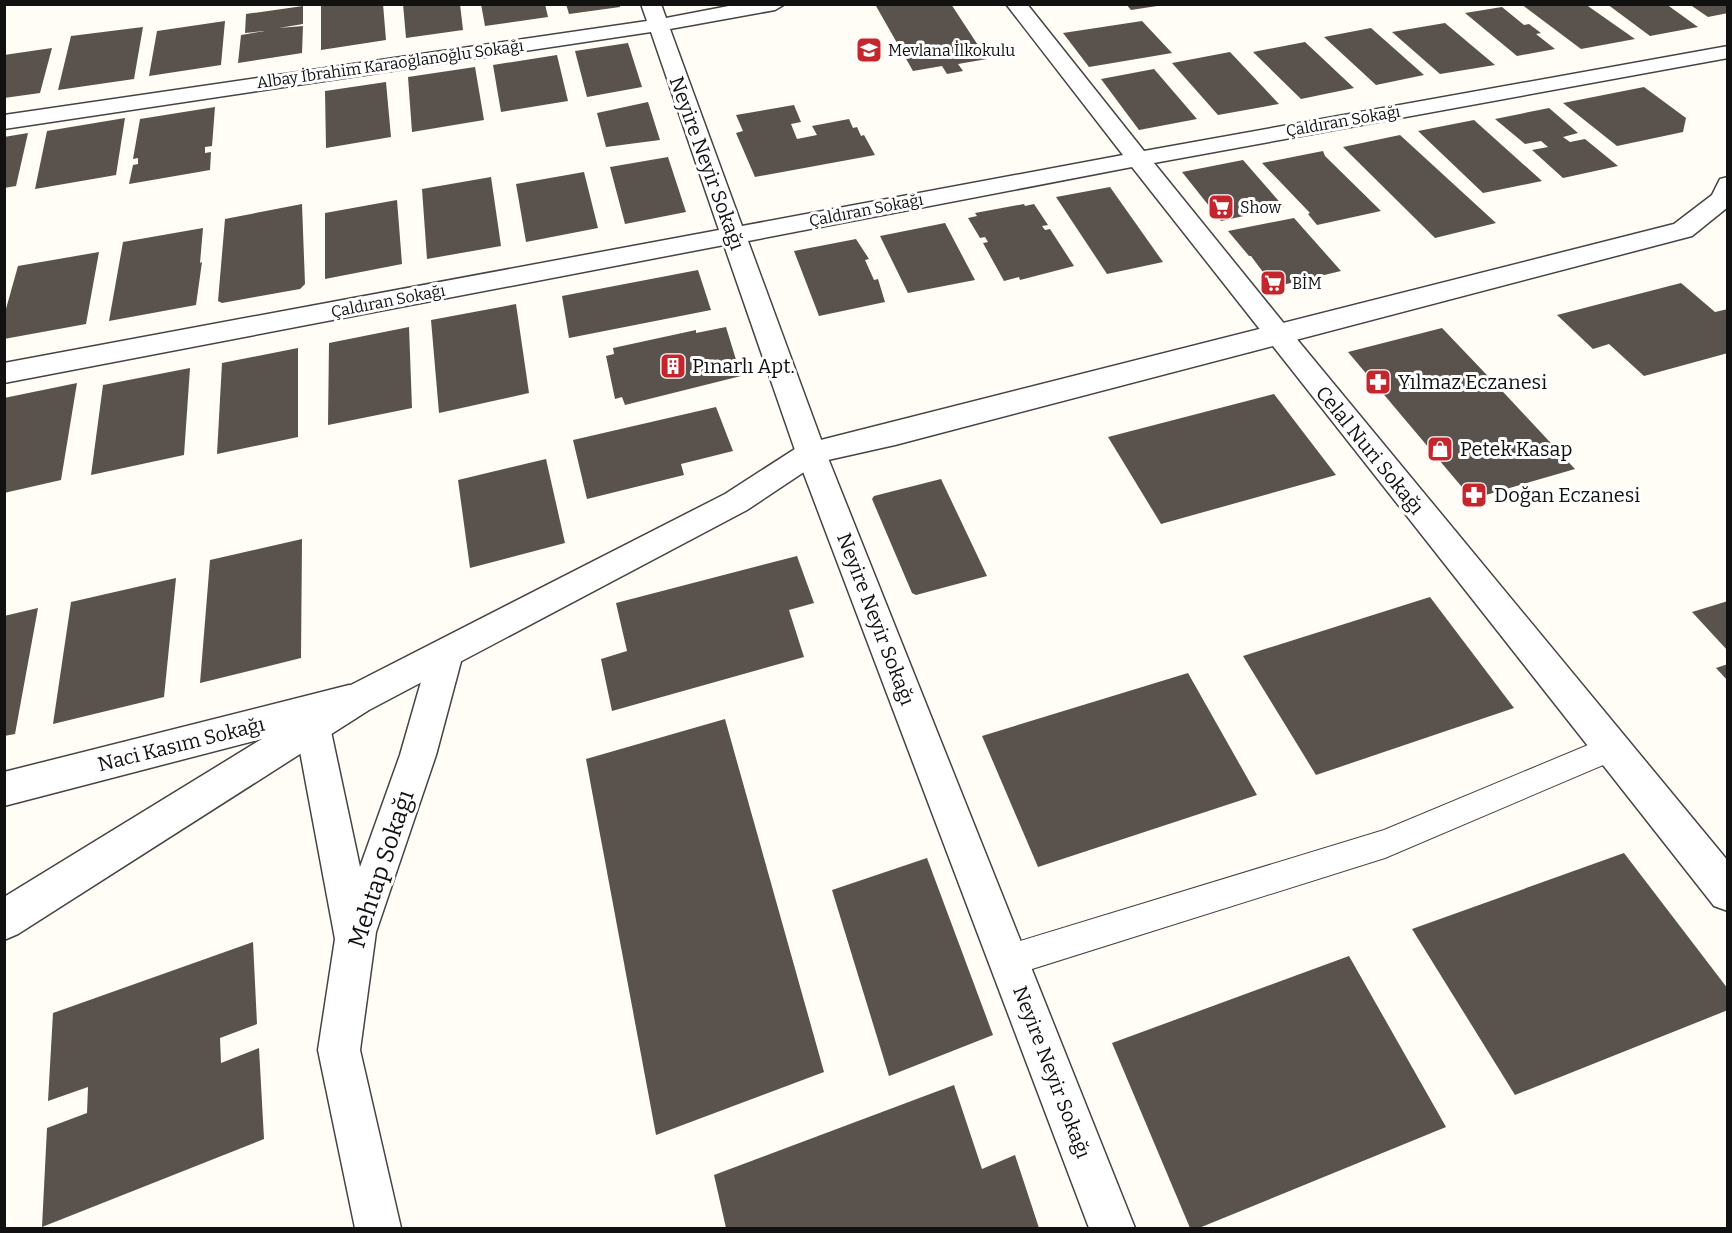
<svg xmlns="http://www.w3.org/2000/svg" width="1732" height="1233" font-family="Bitter,serif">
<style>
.building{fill:#5a524d}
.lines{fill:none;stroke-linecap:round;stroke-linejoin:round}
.service-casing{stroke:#444;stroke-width:2}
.minor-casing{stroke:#444;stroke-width:3}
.tertiary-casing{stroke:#444;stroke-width:3}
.service{fill:#fff;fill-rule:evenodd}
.minor{fill:#fff;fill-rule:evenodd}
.tertiary{fill:#fff;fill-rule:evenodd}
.labels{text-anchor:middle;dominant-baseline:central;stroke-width:6;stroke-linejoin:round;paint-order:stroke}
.far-poi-label{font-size:16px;fill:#111;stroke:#fff;text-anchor:start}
.far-street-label{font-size:16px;fill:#111;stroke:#fff}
.street-label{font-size:20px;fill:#111;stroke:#fff}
.poi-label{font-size:20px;fill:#111;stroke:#fff;text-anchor:start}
.near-street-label{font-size:24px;fill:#111;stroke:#fff}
</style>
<rect width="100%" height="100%" fill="#fffdf5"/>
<g class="building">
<polygon points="321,4 383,4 386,40 321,50"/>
<polygon points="403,4 460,4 463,30 406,38"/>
<polygon points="481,4 545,4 548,17 485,26"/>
<polygon points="566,4 620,4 620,7 569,14"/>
<polygon points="884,4 951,4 987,59 958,64 963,71 947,74 942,66 913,71 876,6"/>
<polygon points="1126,4 1157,4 1157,6 1131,10"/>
<polygon points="1521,4 1585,4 1635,39 1581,49"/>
<polygon points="1607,4 1666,4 1698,27 1650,36"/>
<polygon points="1689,4 1728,4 1728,13 1708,17"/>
<polygon points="303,6 303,24 279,28 303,26 302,53 238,63 241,35 265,31 245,33 246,14"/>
<polygon points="1502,7 1524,25 1529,24 1541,33 1536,34 1555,49 1517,56 1465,13"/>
<polygon points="225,21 221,65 149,76 157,31"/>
<polygon points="1142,21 1172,53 1089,67 1063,33"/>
<polygon points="1445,23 1495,65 1440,74 1392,32"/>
<polygon points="143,27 134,79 58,90 71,36"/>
<polygon points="1371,28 1424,75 1376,85 1324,37"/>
<polygon points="1305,42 1354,88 1301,99 1253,52"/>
<polygon points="628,43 642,87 587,97 575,51"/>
<polygon points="52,48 40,93 4,98 4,55"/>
<polygon points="1230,52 1279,104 1218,115 1172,63"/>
<polygon points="557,55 568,101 501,112 493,65"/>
<polygon points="475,67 484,120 412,132 408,77"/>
<polygon points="1154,69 1197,119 1139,130 1101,79"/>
<polygon points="386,82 391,137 326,148 325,91"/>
<polygon points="1644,87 1686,118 1683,132 1617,146 1563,103"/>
<polygon points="648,102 660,140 606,147 597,113"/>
<polygon points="794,105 801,122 791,124 797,139 817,135 812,126 849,119 853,128 857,127 861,136 864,135 875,155 755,177 736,133 743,131 736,115"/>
<polygon points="215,107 212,146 205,147 205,153 211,152 210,170 129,184 133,165 138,164 138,158 133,159 140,119"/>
<polygon points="1549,108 1578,133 1563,137 1570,142 1585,139 1618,166 1563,178 1532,150 1548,147 1541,141 1525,144 1495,119"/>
<polygon points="125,118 116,175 35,189 47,131"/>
<polygon points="1474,120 1542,181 1483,193 1418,131"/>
<polygon points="28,133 16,186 4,188 4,137"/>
<polygon points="1400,135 1496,223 1435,238 1343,147"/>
<polygon points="1323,151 1325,156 1381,211 1317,225 1308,214 1310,213 1262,163"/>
<polygon points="668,157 686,212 625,224 610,167"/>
<polygon points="1243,160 1284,207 1221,221 1182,172"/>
<polygon points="584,172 598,228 526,242 516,184"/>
<polygon points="491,177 501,246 427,259 422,189"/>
<polygon points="1110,187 1163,262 1107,274 1056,197"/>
<polygon points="397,200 402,264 325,279 325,213"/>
<polygon points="302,204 305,284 300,289 255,297 222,303 218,301 225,219"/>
<polygon points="1024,204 1025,206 1034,204 1048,225 1042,226 1045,230 1050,229 1074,266 1020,280 1019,277 1004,281 983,243 988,242 985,237 980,238 968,218 977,216 975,213"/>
<polygon points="1294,218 1341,271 1274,287 1251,256 1249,256 1228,231"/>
<polygon points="945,223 975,280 908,293 880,236"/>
<polygon points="203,228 200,263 202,262 196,305 109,321 123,242"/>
<polygon points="856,239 869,259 865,260 874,280 878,279 885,302 819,316 794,251"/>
<polygon points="99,252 86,324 4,339 4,316 18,266"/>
<polygon points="698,270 711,310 569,338 562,296"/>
<polygon points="1681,283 1715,312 1728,309 1728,353 1644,376 1609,344 1593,349 1557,315"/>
<polygon points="516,304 529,393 439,413 431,320"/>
<polygon points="409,327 412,408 328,425 329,343"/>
<polygon points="726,327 741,376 625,405 622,397 615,399 606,356 614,354 613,348 696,330 696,333"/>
<polygon points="1442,328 1506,395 1575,469 1472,499 1348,352"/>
<polygon points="298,348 298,437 217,454 222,363"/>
<polygon points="190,368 184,455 91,475 103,385"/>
<polygon points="77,383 61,480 4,493 4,398"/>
<polygon points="1274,394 1336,475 1161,524 1108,437"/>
<polygon points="716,407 733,451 681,464 684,475 587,499 573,440"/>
<polygon points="546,459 565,543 470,568 458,480"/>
<polygon points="941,479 987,576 916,595 912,593 872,499 874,496"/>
<polygon points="302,539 301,658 200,683 210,560"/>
<polygon points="797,556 814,603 789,610 804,657 612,711 601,659 627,651 616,603"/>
<polygon points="176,578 164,697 53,724 71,602"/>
<polygon points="1430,597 1514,708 1316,775 1243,656"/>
<polygon points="1728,601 1728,651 1692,612"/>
<polygon points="38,608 15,734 4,736 4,616"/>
<polygon points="1728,664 1728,681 1716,668"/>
<polygon points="1188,673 1257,795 1038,867 982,736"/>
<polygon points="725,719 824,1072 656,1135 586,759"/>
<polygon points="1624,853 1728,989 1728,1010 1515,1095 1412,929"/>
<polygon points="927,858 993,1035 889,1076 832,890"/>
<polygon points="253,942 257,1024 220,1038 221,1063 259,1048 264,1139 42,1227 47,1128 87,1113 88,1087 48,1101 53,1013"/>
<polygon points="1349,956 1446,1127 1199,1228 1190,1228 1112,1043"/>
<polygon points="954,1085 982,1169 1015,1155 1039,1228 726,1228 714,1175"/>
</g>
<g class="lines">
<g class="service-casing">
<polygon id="service" points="1612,735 1622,739 1626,748 1622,757 1385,858 1010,976 999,971 994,960 999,949 1010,944 1384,830"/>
</g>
<g class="minor-casing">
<g id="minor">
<polygon points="641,4 661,4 666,18 739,4 785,4 775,10 670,29 742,226 1123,155 1006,4 1027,4 1144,151 1728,46 1728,58 1154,163 1286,326 1728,861 1728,911 1714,906 1132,167 748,241 826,453 1135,1228 1089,1228 796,453 724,245 4,383 4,363 719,230 651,32 4,129 4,115 647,21"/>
<polygon points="446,639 458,644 463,654 436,755 376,932 360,1050 401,1228 355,1228 318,1050 335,939 296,730 4,806 4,772 349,685 361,690 366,701 361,712 329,722 360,867 400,755 429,654 434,644"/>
</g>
</g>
<g class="tertiary-casing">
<polygon id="tertiary" points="1728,177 1728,207 1692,236 895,445 819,462 747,510 369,710 18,934 4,940 4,897 345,688 725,494 801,445 1674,224 1712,195 1720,179"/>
</g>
<use href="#service" class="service"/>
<use href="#minor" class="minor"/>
<use href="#tertiary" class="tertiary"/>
</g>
<defs>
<g id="school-square" transform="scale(1.35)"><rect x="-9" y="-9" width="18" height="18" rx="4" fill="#c4262e" stroke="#fff"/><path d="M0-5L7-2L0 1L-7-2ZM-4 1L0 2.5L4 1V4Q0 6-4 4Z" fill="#fff"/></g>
<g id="supermarket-square" transform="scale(1.35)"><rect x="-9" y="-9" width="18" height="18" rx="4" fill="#c4262e" stroke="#fff"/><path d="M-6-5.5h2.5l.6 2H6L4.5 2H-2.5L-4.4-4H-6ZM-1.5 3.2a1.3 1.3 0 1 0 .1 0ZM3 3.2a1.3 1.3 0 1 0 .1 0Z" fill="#fff"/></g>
<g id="building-square" transform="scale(1.35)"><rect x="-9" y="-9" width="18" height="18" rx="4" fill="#c4262e" stroke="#fff"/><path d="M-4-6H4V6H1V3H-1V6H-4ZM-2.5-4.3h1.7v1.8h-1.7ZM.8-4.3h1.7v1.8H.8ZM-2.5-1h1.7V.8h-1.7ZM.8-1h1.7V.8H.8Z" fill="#fff"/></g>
<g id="pharmacy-square" transform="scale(1.35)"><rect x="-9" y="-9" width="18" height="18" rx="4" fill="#c4262e" stroke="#fff"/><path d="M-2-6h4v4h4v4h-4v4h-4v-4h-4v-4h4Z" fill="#fff"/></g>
<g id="shop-square" transform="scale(1.35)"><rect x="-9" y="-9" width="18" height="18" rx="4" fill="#c4262e" stroke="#fff"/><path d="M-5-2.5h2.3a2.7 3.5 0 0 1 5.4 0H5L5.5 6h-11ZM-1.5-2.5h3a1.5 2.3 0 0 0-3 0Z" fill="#fff"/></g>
</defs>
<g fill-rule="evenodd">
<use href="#school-square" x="869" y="50"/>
<use href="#supermarket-square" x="1221" y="207"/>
<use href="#supermarket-square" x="1273" y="283"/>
<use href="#building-square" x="673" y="366"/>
<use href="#pharmacy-square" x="1378" y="382"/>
<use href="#shop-square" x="1440" y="449"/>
<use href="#pharmacy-square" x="1474" y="495"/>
</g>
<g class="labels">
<g class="far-poi-label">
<text x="888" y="50">Mevlana İlkokulu</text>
<text x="1240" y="207">Show</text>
<text x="1292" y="283">BİM</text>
</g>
<g class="far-street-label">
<text transform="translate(390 64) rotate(-8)">Albay İbrahim Karaoğlanoğlu Sokağı</text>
<text transform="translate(1343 121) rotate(-10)">Çaldıran Sokağı</text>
<text transform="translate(866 210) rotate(-11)">Çaldıran Sokağı</text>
<text transform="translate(388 301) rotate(-11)">Çaldıran Sokağı</text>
</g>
<g class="street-label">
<text transform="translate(707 163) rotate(70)">Neyire Neyir Sokağı</text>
<text transform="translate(1370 450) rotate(51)">Celal Nuri Sokağı</text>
<text transform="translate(876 619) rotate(69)">Neyire Neyir Sokağı</text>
<text transform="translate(181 744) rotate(-14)">Naci Kasım Sokağı</text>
<text transform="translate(1052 1072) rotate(69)">Neyire Neyir Sokağı</text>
</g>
<g class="poi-label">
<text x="692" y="366">Pınarlı Apt.</text>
<text x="1398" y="382">Yılmaz Eczanesi</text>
<text x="1460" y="449">Petek Kasap</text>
<text x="1494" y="495">Doğan Eczanesi</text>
</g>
<g class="near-street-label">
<text transform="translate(381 869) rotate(-72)">Mehtap Sokağı</text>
</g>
</g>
<rect width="1732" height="1233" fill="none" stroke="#111111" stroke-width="12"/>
</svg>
